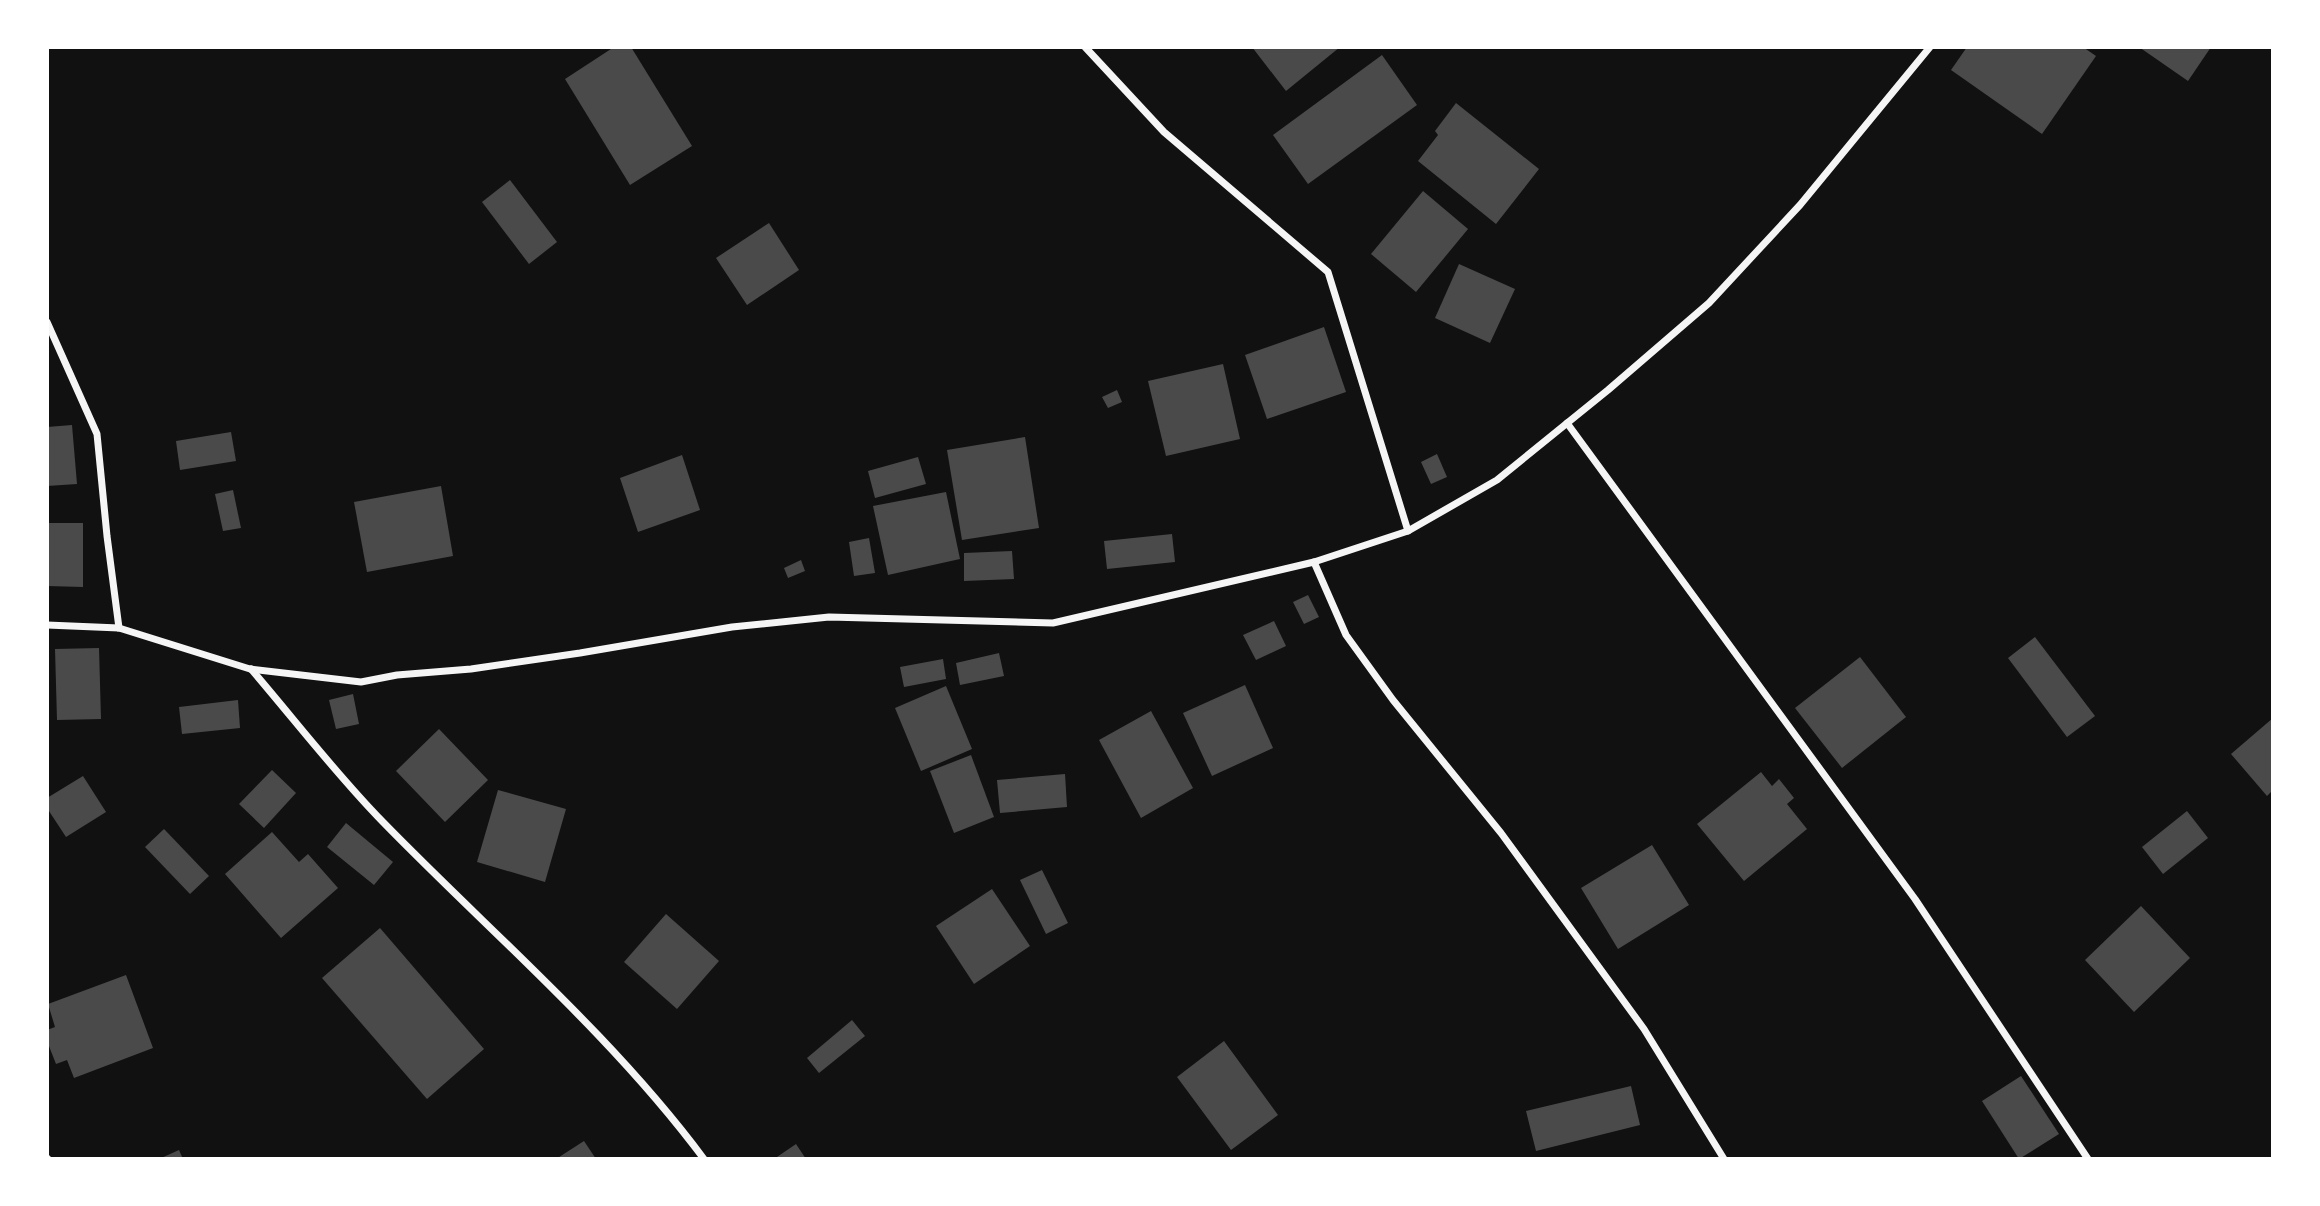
<svg xmlns="http://www.w3.org/2000/svg" width="2320" height="1206" font-family="Poppins,sans-serif">
<style>
.building{fill:#4a4a4a}
.lines{fill:none;stroke-linecap:round;stroke-linejoin:round}
.minor{stroke:#f5f5f5;stroke-width:7}
</style>
<rect width="100%" height="100%" fill="#111"/>
<g class="building">
<polygon points="614,47 631,47 692,146 630,185 565,79"/>
<polygon points="1252,47 1340,47 1286,91"/>
<polygon points="1967,47 2083,47 2096,56 2042,134 1951,70"/>
<polygon points="2139,47 2211,47 2188,81"/>
<polygon points="1382,55 1417,105 1308,184 1273,135"/>
<polygon points="1456,103 1539,169 1496,224 1418,161 1438,135 1435,131"/>
<polygon points="510,180 557,242 529,264 482,202"/>
<polygon points="1423,191 1468,229 1416,292 1371,254"/>
<polygon points="769,223 799,270 747,305 716,258"/>
<polygon points="1459,264 1515,289 1490,343 1435,318"/>
<polygon points="1324,327 1346,392 1267,419 1245,355"/>
<polygon points="1223,364 1240,439 1166,456 1148,381"/>
<polygon points="1117,390 1122,402 1108,408 1102,397"/>
<polygon points="72,425 77,484 47,486 47,427"/>
<polygon points="231,432 236,461 180,470 176,441"/>
<polygon points="1025,437 1039,528 962,540 947,450"/>
<polygon points="1437,454 1447,477 1431,484 1421,462"/>
<polygon points="682,455 700,510 638,532 620,478"/>
<polygon points="918,457 926,484 875,498 868,471"/>
<polygon points="441,486 453,556 367,572 354,502"/>
<polygon points="233,490 241,528 223,531 215,494"/>
<polygon points="946,492 960,559 888,575 873,506"/>
<polygon points="47,523 83,523 83,587 47,586"/>
<polygon points="1172,534 1175,562 1107,569 1104,541"/>
<polygon points="869,538 875,573 854,576 849,542"/>
<polygon points="1012,551 1014,579 964,581 964,553"/>
<polygon points="801,560 805,571 788,578 784,568"/>
<polygon points="1308,595 1319,617 1304,624 1293,602"/>
<polygon points="1274,621 1286,646 1256,660 1243,635"/>
<polygon points="2035,637 2095,716 2067,737 2008,658"/>
<polygon points="99,648 101,719 57,720 55,649"/>
<polygon points="999,653 1004,676 960,685 956,663"/>
<polygon points="1860,657 1906,717 1842,768 1795,708"/>
<polygon points="943,659 946,679 904,687 900,667"/>
<polygon points="1245,685 1273,748 1212,776 1183,713"/>
<polygon points="946,686 972,749 921,771 895,708"/>
<polygon points="353,694 359,724 336,729 329,700"/>
<polygon points="238,700 240,728 182,734 179,707"/>
<polygon points="1151,711 1193,788 1141,818 1099,740"/>
<polygon points="2273,718 2273,790 2267,796 2231,754"/>
<polygon points="439,729 488,780 445,822 396,771"/>
<polygon points="971,755 994,817 954,833 930,771"/>
<polygon points="272,770 296,793 264,828 239,804"/>
<polygon points="1761,772 1772,786 1779,779 1794,798 1787,804 1807,829 1744,881 1697,824"/>
<polygon points="1065,774 1067,807 1000,813 997,780"/>
<polygon points="83,776 106,812 66,837 47,808 47,798"/>
<polygon points="498,790 566,809 545,882 477,862"/>
<polygon points="2187,811 2208,838 2163,874 2142,847"/>
<polygon points="346,823 393,862 374,885 327,847"/>
<polygon points="164,829 209,876 190,894 145,847"/>
<polygon points="272,832 299,862 308,854 338,888 281,938 225,874"/>
<polygon points="1652,845 1689,905 1618,949 1581,888"/>
<polygon points="1042,870 1068,923 1046,934 1020,880"/>
<polygon points="992,889 1030,946 974,984 936,926"/>
<polygon points="2141,906 2190,958 2134,1012 2085,960"/>
<polygon points="666,914 719,961 677,1009 624,962"/>
<polygon points="380,928 484,1049 427,1099 322,978"/>
<polygon points="126,975 153,1048 74,1078 67,1060 56,1064 47,1041 47,1030 55,1027 48,1004"/>
<polygon points="852,1020 865,1036 819,1073 807,1058"/>
<polygon points="1224,1041 1278,1115 1231,1150 1177,1077"/>
<polygon points="2021,1076 2059,1134 2019,1159 1982,1101"/>
<polygon points="1631,1086 1640,1125 1536,1151 1526,1111"/>
<polygon points="584,1141 596,1159 556,1159"/>
<polygon points="796,1144 806,1159 774,1159"/>
<polygon points="179,1150 183,1159 159,1159"/>
</g>
<g class="lines">
<g class="minor">
<polyline points="1085,47 1164,132 1328,272 1408,531"/>
<polyline points="47,322 97,434 107,536 119,628"/>
<polyline points="1567,423 1915,899 2088,1159"/>
<polyline points="1314,562 1346,635 1393,700 1501,833 1644,1029 1724,1159"/>
<polyline points="47,625 119,628 250,669 361,682 397,675 471,669 580,653 732,627 829,617 1053,623 1314,562 1408,531 1497,480 1608,390 1709,303 1800,205 1930,47"/>
<path d="M 251,669 C 294,719 336,774 382,821 C 490,932 611,1034 704,1159"/>
<polyline points="47,1158 48,1159"/>
</g>
</g>
<rect width="2320" height="1206" fill="none" stroke="#ffffff" stroke-width="98"/>
</svg>
